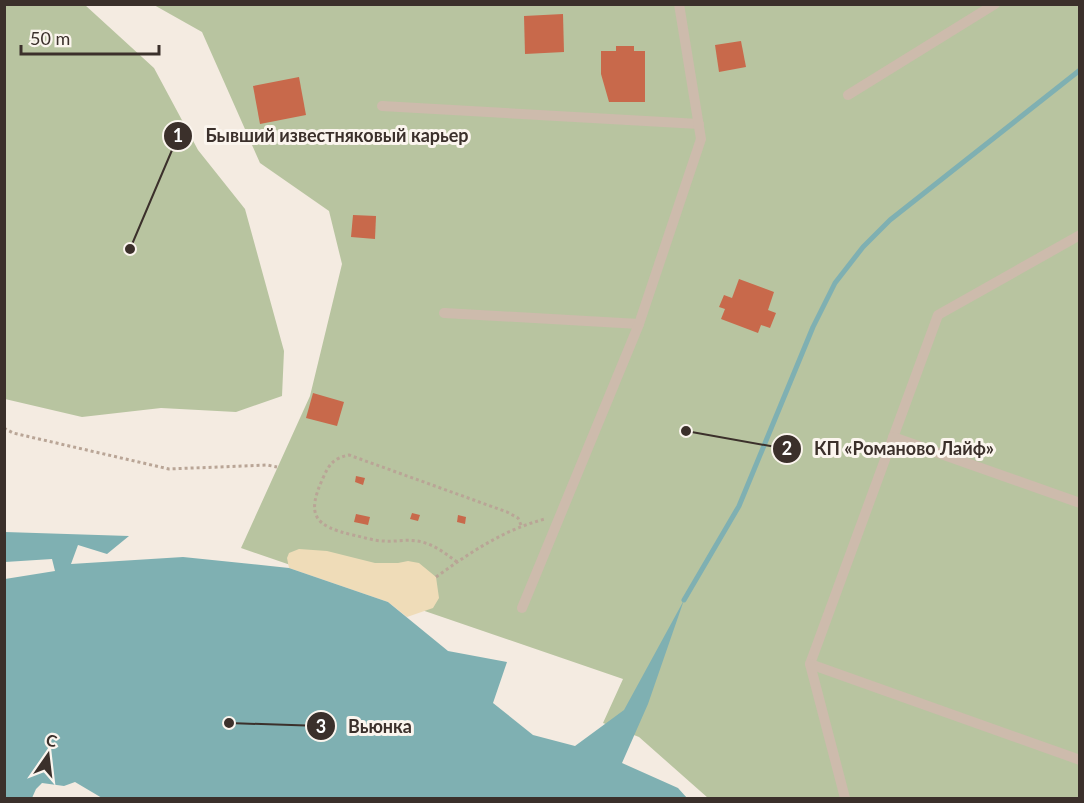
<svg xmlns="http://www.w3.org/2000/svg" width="1084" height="803" font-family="Lato,sans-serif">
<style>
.green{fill:#b8c4a0}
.sand{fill:#efdcb8}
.water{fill:#7fb0b2}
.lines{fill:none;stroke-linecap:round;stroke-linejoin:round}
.stream{stroke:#7fb0b2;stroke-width:5}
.building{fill:#c8694b}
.path{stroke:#b9a596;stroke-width:3;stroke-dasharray:3 3;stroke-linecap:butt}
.lane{stroke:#cdbbac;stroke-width:10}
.leader{fill:none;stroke:#3b302b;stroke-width:2}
.callout-dot{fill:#3b302b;stroke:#fbf5ee;stroke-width:2}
.mark-label{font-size:18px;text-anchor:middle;font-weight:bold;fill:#fff}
.callout-label{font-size:18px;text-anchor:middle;font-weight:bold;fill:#3b302b;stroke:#fbf5ee;stroke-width:6;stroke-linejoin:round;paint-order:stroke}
</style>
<rect width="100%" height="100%" fill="#f4ebe1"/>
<g class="green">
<polygon points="5,4 85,5 154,68 198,150 245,209 284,351 282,396 236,412 161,408 82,417 5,399"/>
<polygon points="154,5 1079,5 1079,798 708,798 639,737 603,723 623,679 241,548 310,396 342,264 329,211 260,163 202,32"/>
</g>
<polygon class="sand" points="299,549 327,551 375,563 398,563 408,561 419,563 436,577 439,598 433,608 407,617 388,602 289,568 287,558 289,553"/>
<polygon class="water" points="5,532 129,536 107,554 78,545 71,564 183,557 289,568 388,602 448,651 507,662 493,703 533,735 575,746 624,710 684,600 648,704 622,763 678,788 687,798 102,798 75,782 64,786 42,783 36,789 32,798 5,798 5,579 55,571 52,559 5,562"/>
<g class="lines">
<polyline class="stream" points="684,600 739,506 813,327 835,283 863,247 890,220 1080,70"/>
</g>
<g class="building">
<polygon points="563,14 564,52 525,54 524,16"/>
<polygon points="741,41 746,67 719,72 715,45"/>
<polygon points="616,46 634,46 634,51 645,51 645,102 609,102 601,74 601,51 616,51"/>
<polygon points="299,77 306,115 260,124 253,86"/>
<polygon points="353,215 376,216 375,239 351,237"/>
<polygon points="739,279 774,292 768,310 776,313 770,328 761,325 758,333 721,319 725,309 719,307 724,295 732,298"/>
<polygon points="313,393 344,402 337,426 306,418"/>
<polygon points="356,476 365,478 363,485 355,482"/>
<polygon points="412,513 420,515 418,521 410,519"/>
<polygon points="356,514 370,517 368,525 354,522"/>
<polygon points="458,515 466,517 465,524 457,522"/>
</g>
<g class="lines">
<g class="path">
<polyline points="4,428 13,433 169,469 267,465 277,467"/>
<path d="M 457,562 C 445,553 432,543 417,541 C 406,539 395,542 384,541 C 374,541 363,537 353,535 C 314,526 306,515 323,478 C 329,464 334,458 349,455 L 507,512 L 518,518 L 521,525"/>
<path d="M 436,577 C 471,552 503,530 545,519"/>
</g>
<g class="lane">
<polyline points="848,95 995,4"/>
<polyline points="382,106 699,124"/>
<polyline points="1080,235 938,315 810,664 1080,760"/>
<polyline points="444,313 639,324"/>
<polyline points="893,437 1080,503"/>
<polyline points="522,608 639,324 701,139 679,4"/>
<polyline points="810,664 845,798"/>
</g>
</g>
<path class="leader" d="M130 249L178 136M686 431L787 449M229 723L321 726"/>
<g class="callout-dot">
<circle cx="130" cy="249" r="6"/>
<circle cx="686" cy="431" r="6"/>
<circle cx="229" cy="723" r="6"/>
<circle cx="178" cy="136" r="15"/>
<circle cx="787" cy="449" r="15"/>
<circle cx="321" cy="726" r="15"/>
</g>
<g class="mark-label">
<text x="178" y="142">1</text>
<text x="787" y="455">2</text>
<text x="321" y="733">3</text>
</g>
<g class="callout-label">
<text x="337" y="142">Бывший известняковый карьер</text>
<text x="904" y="455">КП «Романово Лайф»</text>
<text x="380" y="733">Вьюнка</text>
</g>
<rect width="1084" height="803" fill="none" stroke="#3b302b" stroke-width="12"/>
<g transform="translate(48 755) rotate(14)" stroke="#fbf5ee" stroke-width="4.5" paint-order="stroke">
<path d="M0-4.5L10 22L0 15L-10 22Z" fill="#3b302b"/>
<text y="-9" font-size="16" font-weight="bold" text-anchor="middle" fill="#3b302b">С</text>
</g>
<path d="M21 45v9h138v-9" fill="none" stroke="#3b302b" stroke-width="3"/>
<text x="30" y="45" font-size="18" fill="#3b302b" stroke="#fbf5ee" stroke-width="4.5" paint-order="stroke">50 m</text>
</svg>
